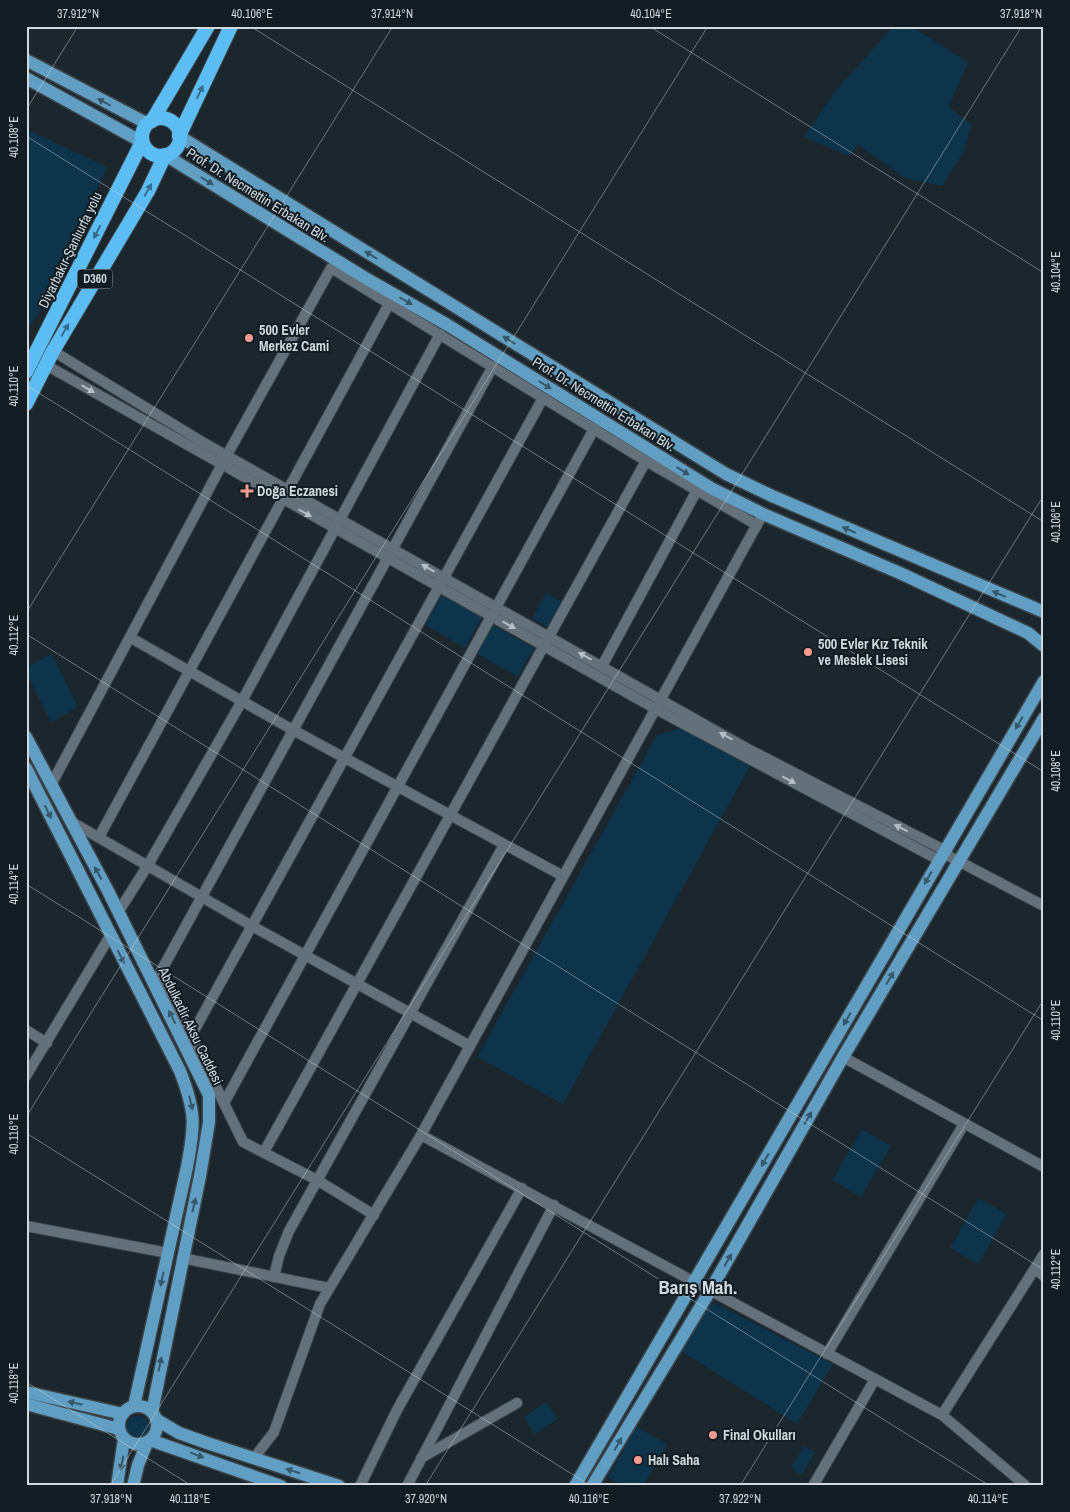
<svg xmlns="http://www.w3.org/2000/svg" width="1070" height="1512" font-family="'Archivo Narrow',sans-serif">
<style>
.green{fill:#0d344a}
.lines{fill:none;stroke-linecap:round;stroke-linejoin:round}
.minor-casing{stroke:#3b4449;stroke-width:12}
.major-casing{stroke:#3b4449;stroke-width:15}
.highway-casing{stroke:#3b4449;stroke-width:16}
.minor{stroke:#65717a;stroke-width:10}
.major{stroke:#609fc3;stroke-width:12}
.highway{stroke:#5cbdf4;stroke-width:14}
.oneway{fill:#376d8c}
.oneway2{fill:#35586b}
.oneway3{fill:#b7bfc5}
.ticks{fill:none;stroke:#d2d9de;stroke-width:1;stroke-opacity:0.45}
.poi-dot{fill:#f59c92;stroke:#121d23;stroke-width:2}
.labels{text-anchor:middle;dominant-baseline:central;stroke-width:4;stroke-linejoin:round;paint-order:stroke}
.shield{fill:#121d23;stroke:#98a1a6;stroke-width:1}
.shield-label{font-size:12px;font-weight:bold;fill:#d2d9de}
.street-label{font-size:14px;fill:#d2d9de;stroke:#121d23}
.poi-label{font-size:14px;font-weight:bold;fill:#d2d9de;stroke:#121d23;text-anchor:start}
.district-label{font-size:19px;font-weight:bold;fill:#d2d9de;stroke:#121d23}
.neatline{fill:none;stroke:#d2d9de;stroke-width:2}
.ticks-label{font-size:12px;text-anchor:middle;fill:#d2d9de}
</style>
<rect width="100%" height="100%" fill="#1b262d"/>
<g class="green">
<polygon points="893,26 911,26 968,62 949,107 972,125 963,153 942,186 905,178 858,145 849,156 804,137 834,93"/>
<polygon points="26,129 107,167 54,286 26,333"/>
<polygon points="546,593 563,602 549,628 532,619"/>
<polygon points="442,595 482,618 465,648 425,625"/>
<polygon points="493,625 534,648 518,677 476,653"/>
<polygon points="52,654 78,707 51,722 26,672 26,667"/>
<polygon points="682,728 751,764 563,1104 477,1057 657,735"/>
<polygon points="862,1129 891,1146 861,1197 832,1180"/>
<polygon points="978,1198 1007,1214 978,1264 950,1248"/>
<polygon points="713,1302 833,1364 797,1424 681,1351"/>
<polygon points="546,1402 558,1419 535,1434 524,1417"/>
<circle cx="138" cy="1427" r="11"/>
<polygon points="637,1427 667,1444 643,1486 623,1486 608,1477"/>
<polygon points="804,1446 815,1453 801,1475 791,1468"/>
</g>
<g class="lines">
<g class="minor-casing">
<g id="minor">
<polyline points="53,351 204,443 748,749 944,850"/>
<polyline points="46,365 654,708 939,860"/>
<polyline points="131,638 293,730 563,876"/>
<polyline points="602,666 696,492"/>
<polyline points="51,785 227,455 331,268 646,461 757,525"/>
<polyline points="70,821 252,926 470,1046"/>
<polyline points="99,837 389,304"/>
<polyline points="943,853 1044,906"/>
<polyline points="119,911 148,865 242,701 440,334"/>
<polyline points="26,1030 47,1043"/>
<polyline points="190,1038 543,398"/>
<polyline points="843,1057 1044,1167"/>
<polyline points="26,1076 110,936"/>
<polyline points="224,1103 594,429"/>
<polyline points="421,1135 942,1415 1026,1486"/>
<polyline points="264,1152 646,461"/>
<polyline points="374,1215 317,1180 243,1142 160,973 493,366"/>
<polyline points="26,1226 168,1253"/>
<polyline points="182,1258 329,1288"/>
<polyline points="1035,1269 1044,1276"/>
<polyline points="274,1277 279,1256 289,1231 504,845"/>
<polyline points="827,1354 964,1124"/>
<polyline points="942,1415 1044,1254"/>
<polyline points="254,1458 274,1432 320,1304 421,1135 760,519"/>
<polyline points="421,1458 517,1403"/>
<polyline points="360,1486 397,1410 522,1188"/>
<polyline points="407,1486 554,1205"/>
<polyline points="813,1486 875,1379"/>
</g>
</g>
<g class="major-casing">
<g id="major">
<polyline points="26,60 148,124"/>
<polyline points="26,78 142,142"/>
<polyline points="179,136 726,474 772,496 1044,612"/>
<polyline points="165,155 367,279 446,324 711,488 763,514 902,574 1028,633 1044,646"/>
<polyline points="26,737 108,891 209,1095 209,1122 200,1176 152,1412"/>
<path d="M 26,768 L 180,1071 C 196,1112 195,1125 187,1167 L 134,1406"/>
<polyline points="26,1392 123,1414"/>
<polyline points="26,1404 119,1429"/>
<circle cx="138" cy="1425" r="19"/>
<polyline points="157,1420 179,1433 207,1443 339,1486"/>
<polyline points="150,1440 281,1486"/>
<polyline points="117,1486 124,1439"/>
<polyline points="133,1486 138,1465 147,1443"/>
<polyline points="575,1486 1044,681"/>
<polyline points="592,1486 710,1291 843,1057 1044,718"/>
</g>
</g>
<g class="highway-casing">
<g id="highway">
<circle cx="161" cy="137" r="19"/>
<polyline points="152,121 208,26"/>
<polyline points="179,136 231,26"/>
<polyline points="26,372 142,142"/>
<polyline points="26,404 53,351 148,191 165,155"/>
</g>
</g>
<use href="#minor" class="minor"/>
<use href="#major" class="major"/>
<use href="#highway" class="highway"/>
</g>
<defs><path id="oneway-solid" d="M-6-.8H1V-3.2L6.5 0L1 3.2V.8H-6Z" transform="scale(1.25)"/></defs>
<g class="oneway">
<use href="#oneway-solid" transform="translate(200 92) rotate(-65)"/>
<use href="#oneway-solid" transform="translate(148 190) rotate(-60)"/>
<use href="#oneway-solid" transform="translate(97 232) rotate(117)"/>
<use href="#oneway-solid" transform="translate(65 330) rotate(-60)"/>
</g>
<g class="oneway2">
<use href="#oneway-solid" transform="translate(104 102) rotate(-152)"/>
<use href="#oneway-solid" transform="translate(207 181) rotate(32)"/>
<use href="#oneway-solid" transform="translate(371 255) rotate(-148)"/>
<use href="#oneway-solid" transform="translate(406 301) rotate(30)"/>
<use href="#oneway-solid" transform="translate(509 340) rotate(-148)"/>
<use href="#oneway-solid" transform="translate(545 385) rotate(32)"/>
<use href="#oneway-solid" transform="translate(683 471) rotate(32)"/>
<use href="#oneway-solid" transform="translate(849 530) rotate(-157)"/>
<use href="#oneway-solid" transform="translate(999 594) rotate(-157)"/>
<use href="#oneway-solid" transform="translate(1019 723) rotate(120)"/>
<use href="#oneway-solid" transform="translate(48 812) rotate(63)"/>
<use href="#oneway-solid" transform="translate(98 873) rotate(-119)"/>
<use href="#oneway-solid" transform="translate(928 878) rotate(120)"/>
<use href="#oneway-solid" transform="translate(121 957) rotate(63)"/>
<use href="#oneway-solid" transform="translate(890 978) rotate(-59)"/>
<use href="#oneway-solid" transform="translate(172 1017) rotate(-117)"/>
<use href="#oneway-solid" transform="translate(847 1019) rotate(120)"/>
<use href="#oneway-solid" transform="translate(191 1103) rotate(76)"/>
<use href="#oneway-solid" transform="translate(808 1118) rotate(-60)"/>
<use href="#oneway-solid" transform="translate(765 1160) rotate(120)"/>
<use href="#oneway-solid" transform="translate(194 1205) rotate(-77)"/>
<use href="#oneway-solid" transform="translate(728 1260) rotate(-60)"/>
<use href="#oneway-solid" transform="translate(162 1279) rotate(102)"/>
<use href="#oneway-solid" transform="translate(160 1364) rotate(-79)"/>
<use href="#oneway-solid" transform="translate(75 1403) rotate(-168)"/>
<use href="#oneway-solid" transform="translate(618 1444) rotate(-60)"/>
<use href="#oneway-solid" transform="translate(197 1455) rotate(21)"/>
<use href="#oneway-solid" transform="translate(122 1463) rotate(101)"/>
<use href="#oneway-solid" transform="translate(293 1471) rotate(-162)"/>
</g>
<g class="oneway3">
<use href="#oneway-solid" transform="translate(88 389) rotate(30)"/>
<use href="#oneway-solid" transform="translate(305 513) rotate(30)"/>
<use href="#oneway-solid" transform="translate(428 568) rotate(-151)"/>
<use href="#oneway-solid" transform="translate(509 625) rotate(29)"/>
<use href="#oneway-solid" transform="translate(585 656) rotate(-151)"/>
<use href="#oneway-solid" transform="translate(726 736) rotate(-151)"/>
<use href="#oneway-solid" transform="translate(789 780) rotate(28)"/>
<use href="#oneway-solid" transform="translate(901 828) rotate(-153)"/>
</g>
<path class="ticks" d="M 250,26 L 1044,522M 649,26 L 1044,273M 26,110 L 78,26M 26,136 L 1044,772M 26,385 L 1044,1021M 26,613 L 393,26M 26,634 L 1044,1270M 26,884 L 990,1486M 26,1117 L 708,26M 26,1133 L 591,1486M 26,1382 L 192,1486M 110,1486 L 1022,26M 425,1486 L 1044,495M 740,1486 L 1044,999"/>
<g class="poi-dot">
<circle cx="249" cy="338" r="5"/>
<path d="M244.5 483.5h5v5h5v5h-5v5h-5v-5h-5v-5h5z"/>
<circle cx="808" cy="652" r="5"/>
<circle cx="713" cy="1435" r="5"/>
<circle cx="638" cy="1460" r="5"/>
</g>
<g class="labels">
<rect class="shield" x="77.5" y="269.5" width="35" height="19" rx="4"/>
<g class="shield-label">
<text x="95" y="279">D360</text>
</g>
<g class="street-label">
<text transform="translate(258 195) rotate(32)">Prof. Dr. Necmettin Erbakan Blv.</text>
<text transform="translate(70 250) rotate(-64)">Diyarbakır-Şanlıurfa yolu</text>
<text transform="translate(604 404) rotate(32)">Prof. Dr. Necmettin Erbakan Blv.</text>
<text transform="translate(191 1026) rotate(64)">Abdulkadir Aksu Caddesi</text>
</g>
<g class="poi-label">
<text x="259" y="330">500 Evler<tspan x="259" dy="16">Merkez Cami</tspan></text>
<text x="257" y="491">Doğa Eczanesi</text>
<text x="818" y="644">500 Evler Kız Teknik<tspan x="818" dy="16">ve Meslek Lisesi</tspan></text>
<text x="723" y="1435">Final Okulları</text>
<text x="648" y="1460">Halı Saha</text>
</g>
<g class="district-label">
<text x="698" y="1287">Barış Mah.</text>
</g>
</g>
<rect width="1070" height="1512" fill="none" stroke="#121d23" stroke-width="55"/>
<rect x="28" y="28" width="1014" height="1456" class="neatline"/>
<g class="ticks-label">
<text x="78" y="18">37.912°N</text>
<text x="252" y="18">40.106°E</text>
<text x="392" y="18">37.914°N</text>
<text x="651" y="18">40.104°E</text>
<text x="1021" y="18">37.918°N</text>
<text transform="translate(14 137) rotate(-90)" y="4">40.108°E</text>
<text transform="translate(1056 272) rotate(-90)" y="4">40.104°E</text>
<text transform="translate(14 386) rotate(-90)" y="4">40.110°E</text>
<text transform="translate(1056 522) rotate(-90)" y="4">40.106°E</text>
<text transform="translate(14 635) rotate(-90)" y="4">40.112°E</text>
<text transform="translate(1056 771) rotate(-90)" y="4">40.108°E</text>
<text transform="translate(14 884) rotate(-90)" y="4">40.114°E</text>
<text transform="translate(1056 1020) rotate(-90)" y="4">40.110°E</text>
<text transform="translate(14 1134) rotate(-90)" y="4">40.116°E</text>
<text transform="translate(1056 1269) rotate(-90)" y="4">40.112°E</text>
<text transform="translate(14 1383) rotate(-90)" y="4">40.118°E</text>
<text x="111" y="1503">37.918°N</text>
<text x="190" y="1503">40.118°E</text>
<text x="426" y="1503">37.920°N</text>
<text x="589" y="1503">40.116°E</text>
<text x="740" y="1503">37.922°N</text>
<text x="988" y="1503">40.114°E</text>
</g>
</svg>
